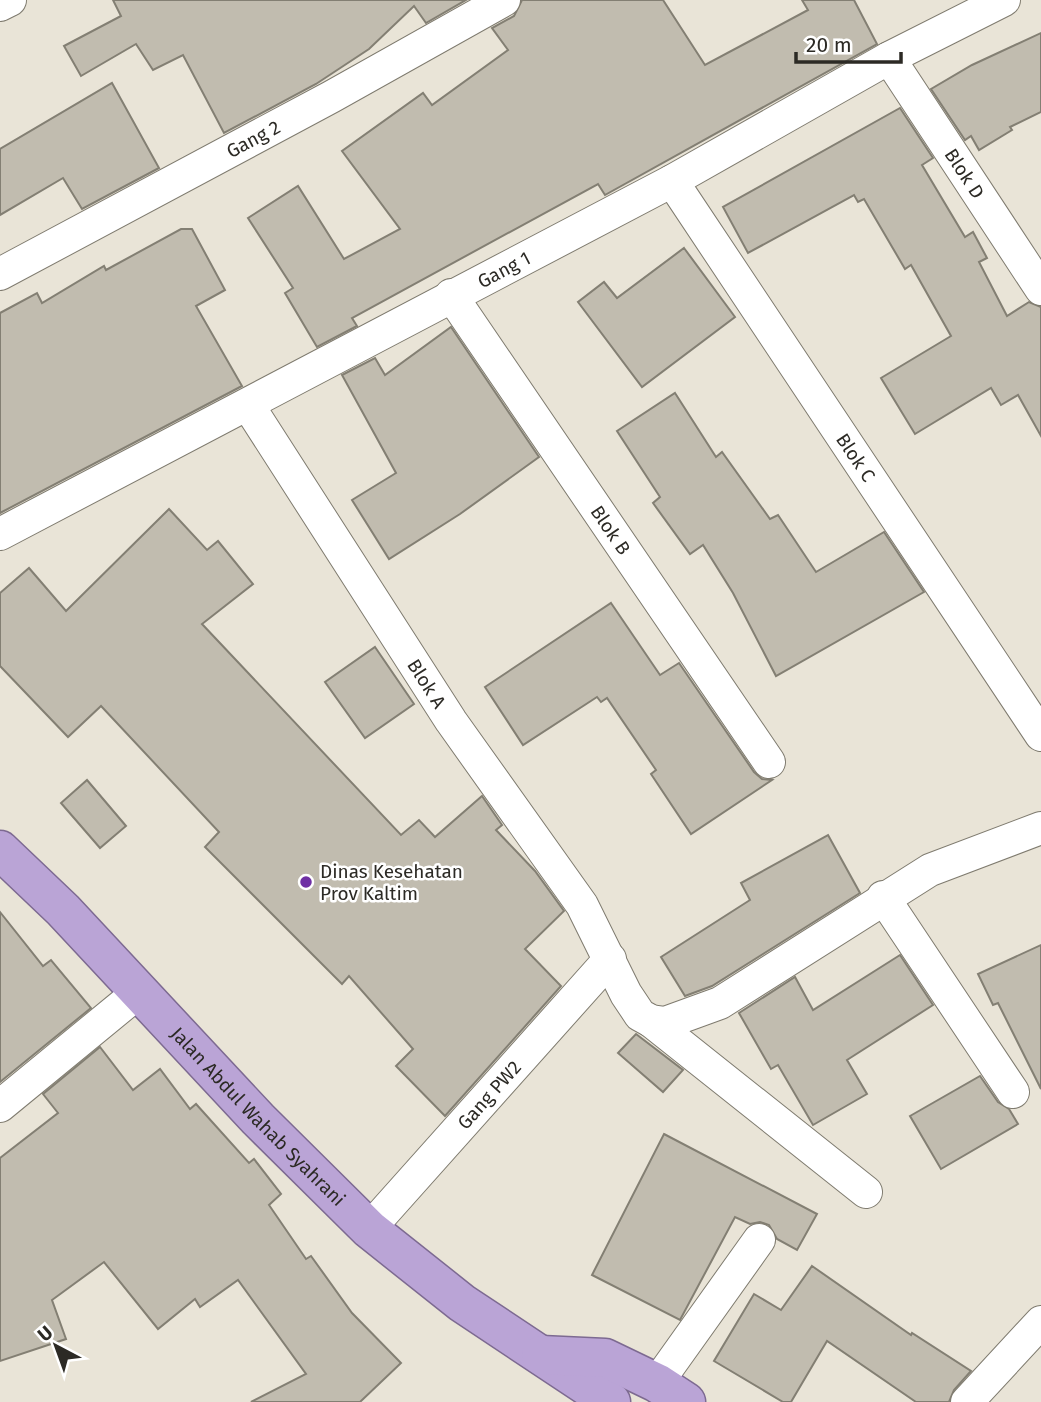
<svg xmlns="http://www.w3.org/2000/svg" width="1041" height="1402" font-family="'Fira Sans',sans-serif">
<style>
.building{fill:#c1bcaf;stroke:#837f73;stroke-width:2}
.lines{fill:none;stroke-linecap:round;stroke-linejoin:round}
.minor-casing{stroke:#7f7b6f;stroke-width:34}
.trunk-casing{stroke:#7d6a91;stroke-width:41}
.minor{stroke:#fff;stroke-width:32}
.trunk{stroke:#baa4d6;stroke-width:38}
.poi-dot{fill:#6f2fa4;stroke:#fff;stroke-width:2.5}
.labels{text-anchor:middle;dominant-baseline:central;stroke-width:5;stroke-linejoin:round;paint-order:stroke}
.street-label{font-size:19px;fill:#2c2a25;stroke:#fff}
.poi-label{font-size:19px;fill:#2c2a25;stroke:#fff;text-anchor:start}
</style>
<rect width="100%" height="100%" fill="#e9e4d7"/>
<g class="building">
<polygon points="113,0 466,0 426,23 414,6 369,49 316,84 224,133 183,55 153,70 136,44 81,76 64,46 121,16"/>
<polygon points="522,0 663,0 705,65 808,10 802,0 854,0 877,44 605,195 598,184 352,318 357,326 317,347 285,293 293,288 248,218 298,186 344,259 400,229 342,151 423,93 432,105 508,50 492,28 514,16"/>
<polygon points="1041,33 1041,112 1010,127 1012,130 979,150 971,136 965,140 931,89 972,65"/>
<polygon points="112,83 159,168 82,209 63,178 0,215 0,149"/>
<polygon points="900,108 933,158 922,165 965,237 973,232 987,258 979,262 1007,316 1029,302 1041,307 1041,436 1018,395 1001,405 991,388 915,434 881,378 951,336 911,265 905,269 864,199 858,202 854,195 748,253 723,207"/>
<polygon points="181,229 192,229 225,290 196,306 242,386 0,513 0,313 37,293 42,303 104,266 106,270"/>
<polygon points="684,248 735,317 642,387 578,302 604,282 617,298"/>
<polygon points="451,327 539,457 460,514 389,559 352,500 396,473 342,375 375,358 385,375"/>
<polygon points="675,393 716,457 722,452 770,519 778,515 816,572 884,532 924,592 776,676 733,593 703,545 690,554 653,503 660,497 617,431"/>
<polygon points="169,509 207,550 218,541 253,584 202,624 401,835 419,820 435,837 482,796 502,825 496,830 535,871 564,911 525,949 561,986 445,1116 396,1066 413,1049 349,976 342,984 205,847 219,832 101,706 68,737 0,666 0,593 29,568 66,611"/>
<polygon points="611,603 660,675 679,663 754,772 762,779 772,780 691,834 651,774 656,770 607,698 601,702 597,697 523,745 485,687"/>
<polygon points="375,647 414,704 365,738 325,682"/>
<polygon points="87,780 126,826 100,848 61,803"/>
<polygon points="828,835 860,893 712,986 685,996 661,957 750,900 741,883"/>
<polygon points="0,912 43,966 51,960 91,1008 0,1082"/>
<polygon points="1041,945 1041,1089 998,1003 993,1005 978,974"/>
<polygon points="900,955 933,1005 847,1060 867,1094 813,1125 778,1065 771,1069 739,1013 795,977 813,1010"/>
<polygon points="636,1034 683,1070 663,1092 618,1053"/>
<polygon points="100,1047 133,1090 160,1069 190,1109 196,1104 249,1163 254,1159 281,1194 269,1205 306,1259 311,1256 352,1313 401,1363 360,1402 251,1402 306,1374 238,1280 200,1307 195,1299 158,1329 104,1262 52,1300 66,1339 0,1361 0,1158 58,1113 43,1094"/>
<polygon points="980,1076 998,1102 1009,1109 1018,1124 941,1169 910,1116"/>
<polygon points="664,1134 817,1214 797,1250 777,1239 769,1225 760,1222 750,1224 735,1217 680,1320 592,1275"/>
<polygon points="812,1266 911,1335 912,1333 971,1371 954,1390 949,1402 916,1402 827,1341 791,1402 783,1402 714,1361 754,1294 781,1310"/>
</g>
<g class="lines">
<g class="minor-casing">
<g id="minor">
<polyline points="0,5 10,0"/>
<path id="s1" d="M 889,58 L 1041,289"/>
<path id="s2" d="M 672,181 L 1041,735"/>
<path id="s3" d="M 0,274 L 331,97 L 504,0"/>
<path id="s4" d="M 451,295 L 769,762"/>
<path id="s5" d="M 248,405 L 451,721 L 582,905 L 626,994 L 640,1015 L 651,1021 L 665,1023 L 720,1003 L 930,870 L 1041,828"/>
<path id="s6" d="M 0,534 L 672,181 L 889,58 L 1004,0"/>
<polyline points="883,897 1013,1092"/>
<polyline points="651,1021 866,1192"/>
<polyline points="0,1106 140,991"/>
<path id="s7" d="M 369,1229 L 610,959"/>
<polyline points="657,1383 759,1240"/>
<polyline points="967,1402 1041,1322"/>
</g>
</g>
<g class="trunk-casing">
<g id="trunk">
<path id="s8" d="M 0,850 L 63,910 L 258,1119 L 369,1229 L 462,1303 L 611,1402"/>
<polyline points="541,1355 605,1358 657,1383 686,1402"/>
</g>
</g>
<use href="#minor" class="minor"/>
<use href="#trunk" class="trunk"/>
</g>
<circle class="poi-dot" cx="306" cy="882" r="7"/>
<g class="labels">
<g class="street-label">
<text stroke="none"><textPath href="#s3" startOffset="287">Gang 2</textPath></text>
<text stroke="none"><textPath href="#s1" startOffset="138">Blok D</textPath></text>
<text stroke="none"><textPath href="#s6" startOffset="569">Gang 1</textPath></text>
<text stroke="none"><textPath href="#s2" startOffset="332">Blok C</textPath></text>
<text stroke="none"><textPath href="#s4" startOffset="284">Blok B</textPath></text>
<text stroke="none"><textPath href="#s5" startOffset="331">Blok A</textPath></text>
<text stroke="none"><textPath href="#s7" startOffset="180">Gang PW2</textPath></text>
<text stroke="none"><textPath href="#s8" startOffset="371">Jalan Abdul Wahab Syahrani</textPath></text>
</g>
<g class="poi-label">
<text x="320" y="871">Dinas Kesehatan<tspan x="320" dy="22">Prov Kaltim</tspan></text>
</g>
</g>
<g transform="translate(56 1346) rotate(319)" stroke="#ffffff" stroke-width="5" paint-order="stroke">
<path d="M0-5L12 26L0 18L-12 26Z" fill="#2c2a25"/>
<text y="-10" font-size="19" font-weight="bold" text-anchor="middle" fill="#2c2a25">U</text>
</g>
<path d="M796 52v10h105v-10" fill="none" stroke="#2c2a25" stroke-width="3.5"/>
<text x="806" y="52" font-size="21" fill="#2c2a25" stroke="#ffffff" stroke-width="5" paint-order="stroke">20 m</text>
</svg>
